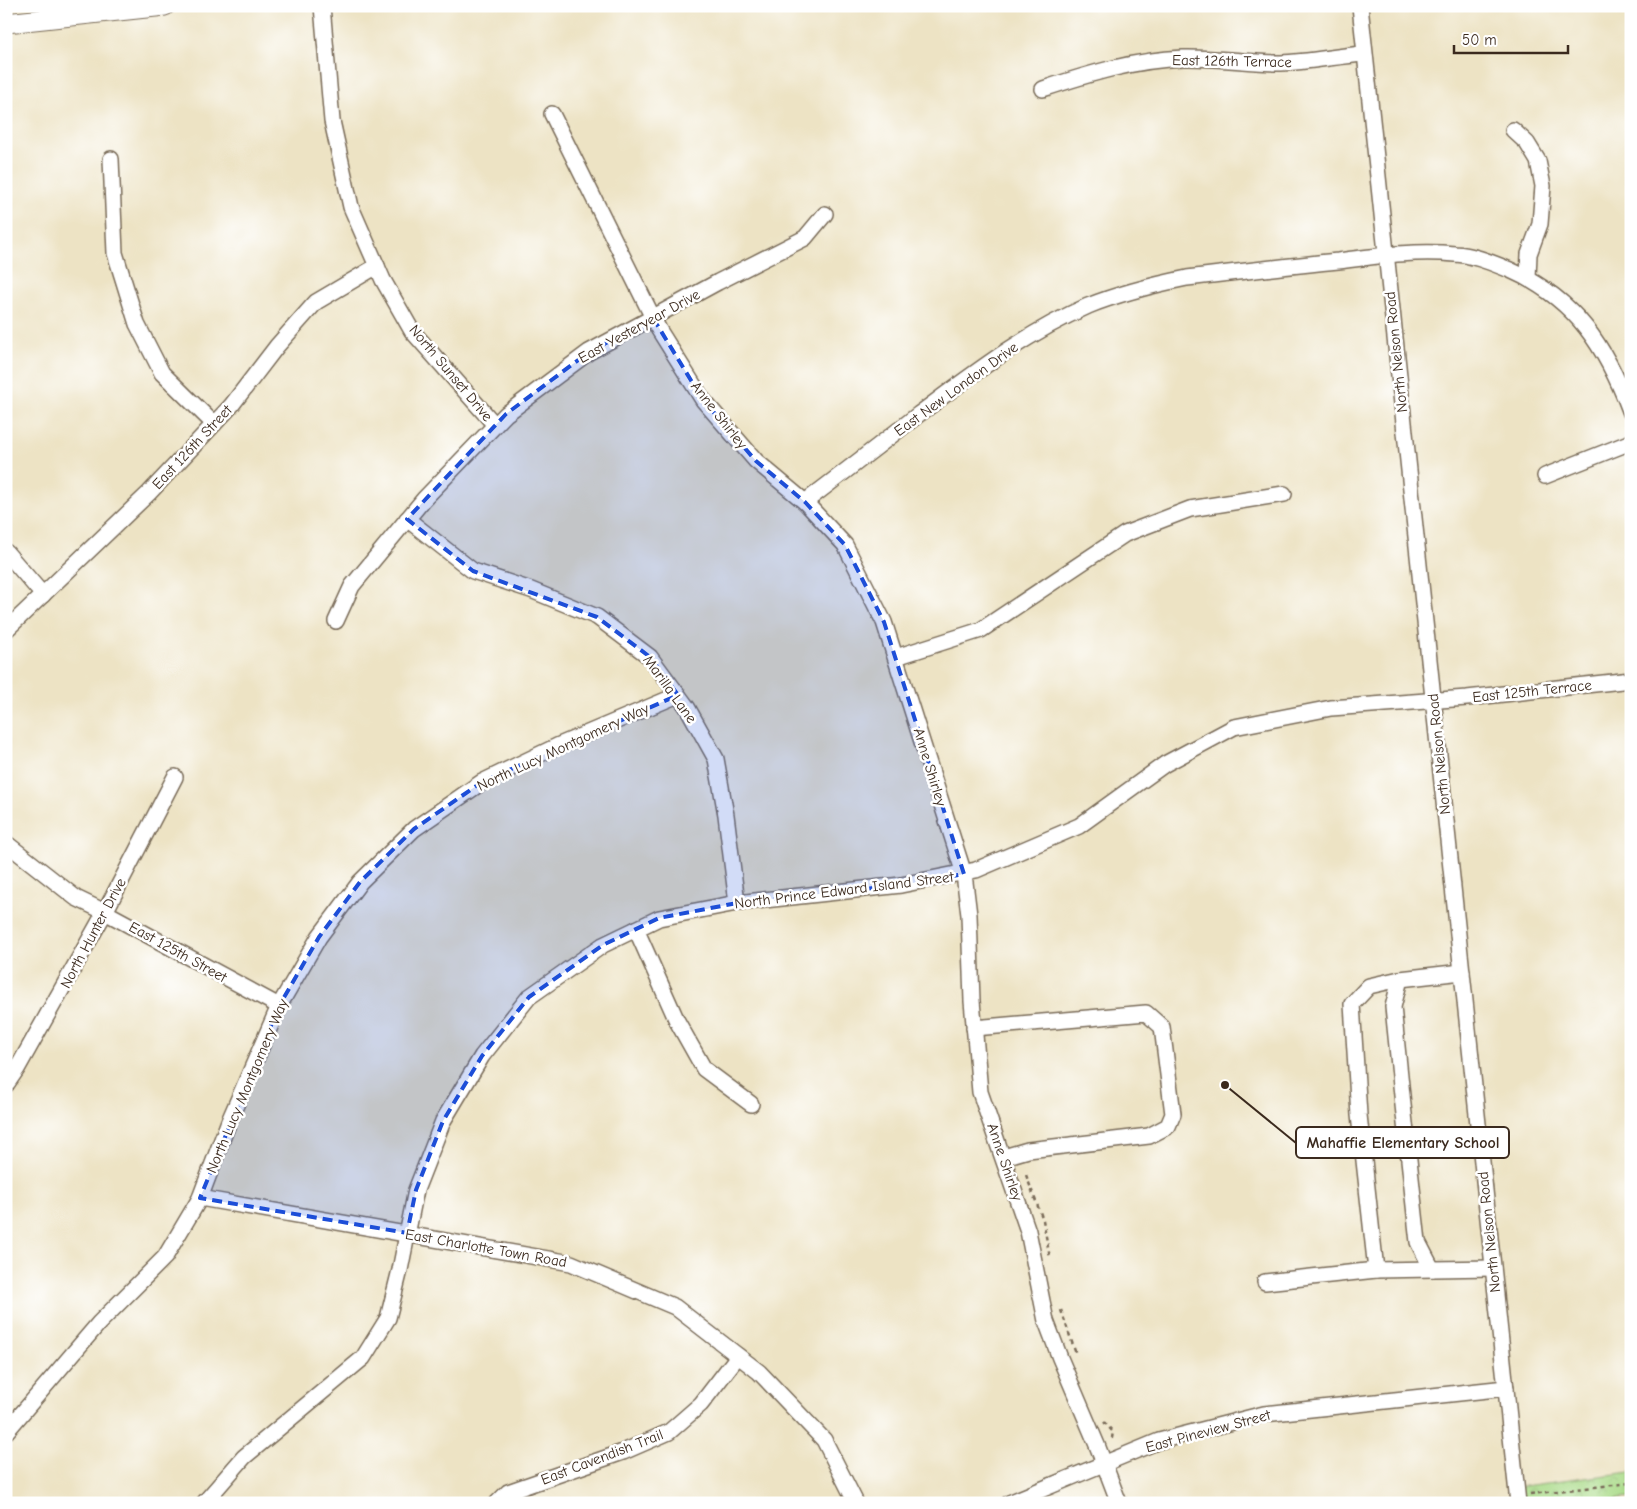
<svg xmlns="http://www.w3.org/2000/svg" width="1637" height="1509" font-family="'Comic Neue',sans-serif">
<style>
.park{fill:url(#park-crowns);stroke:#728254}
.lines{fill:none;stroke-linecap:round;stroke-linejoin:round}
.minor-casing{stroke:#796b58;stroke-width:18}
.major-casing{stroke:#796b58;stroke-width:21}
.path{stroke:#796b58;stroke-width:2.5;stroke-dasharray:4 4;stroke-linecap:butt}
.minor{stroke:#fff;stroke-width:15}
.major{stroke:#fff;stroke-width:19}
.marked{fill:#1d4ed8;fill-opacity:0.2;stroke:#1d4ed8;stroke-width:4;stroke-dasharray:10 6;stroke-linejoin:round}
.labels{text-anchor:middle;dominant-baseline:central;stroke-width:5;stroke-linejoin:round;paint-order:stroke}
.street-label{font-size:15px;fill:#3b2a1e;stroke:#fff}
.leader{fill:none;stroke:#3b2a1e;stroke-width:2}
.callout-dot{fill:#3b2a1e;stroke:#fff;stroke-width:2}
.callout{fill:#fff;stroke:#3b2a1e;stroke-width:2}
.callout-label{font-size:16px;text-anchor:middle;font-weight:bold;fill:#3b2a1e}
</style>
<defs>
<pattern id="park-crowns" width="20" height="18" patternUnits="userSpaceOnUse" patternTransform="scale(1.25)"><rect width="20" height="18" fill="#aadb89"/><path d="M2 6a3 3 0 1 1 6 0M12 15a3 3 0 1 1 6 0" fill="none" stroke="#93bc76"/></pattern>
</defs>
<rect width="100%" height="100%" fill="#fff"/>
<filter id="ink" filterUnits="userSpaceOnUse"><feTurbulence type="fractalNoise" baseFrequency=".02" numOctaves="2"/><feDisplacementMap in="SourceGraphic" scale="10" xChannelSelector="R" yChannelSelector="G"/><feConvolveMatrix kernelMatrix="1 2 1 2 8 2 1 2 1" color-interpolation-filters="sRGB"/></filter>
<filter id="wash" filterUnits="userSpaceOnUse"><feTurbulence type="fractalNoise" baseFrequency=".0096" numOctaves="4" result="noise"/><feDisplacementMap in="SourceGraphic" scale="20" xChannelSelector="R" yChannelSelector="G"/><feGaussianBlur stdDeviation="1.12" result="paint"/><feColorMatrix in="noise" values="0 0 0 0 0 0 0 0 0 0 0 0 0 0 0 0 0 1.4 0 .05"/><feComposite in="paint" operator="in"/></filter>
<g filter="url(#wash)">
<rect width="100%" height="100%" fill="#ede3c4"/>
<polygon class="park" points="1631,1472 1631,1498 1576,1503 1518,1503 1516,1487"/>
</g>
<g filter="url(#ink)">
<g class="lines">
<g class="minor-casing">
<g id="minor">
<polyline points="322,6 332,121 351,207 383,280 412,331 495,425"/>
<polyline points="1360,6 1518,1503"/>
<path d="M 1043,89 C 1088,74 1134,60 1183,58 C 1216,57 1249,63 1281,63 C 1309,62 1337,56 1364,54"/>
<polyline points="552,114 659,330 703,400 756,461 805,502 845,545 884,622 964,874 969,915 972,1001 980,1092 1028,1231 1046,1321 1060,1358 1097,1445 1119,1503"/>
<polyline points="1513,130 1527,143 1538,161 1543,186 1540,224 1529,254 1528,278"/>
<polyline points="111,159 115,253 137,324 162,373 214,424"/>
<polyline points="1545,476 1631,442"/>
<path d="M 805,502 C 843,473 881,444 919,414 C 973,374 1026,333 1088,306 C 1120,293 1153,285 1187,278 C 1237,272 1287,266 1338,261 C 1377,256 1415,250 1455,254 C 1474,255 1492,263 1510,270 C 1576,299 1606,347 1631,413"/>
<polyline points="407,519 473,571 531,590 597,617 650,657 687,707 716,759 726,815 737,903"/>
<polyline points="6,552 43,595"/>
<polyline points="336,621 352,586 424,499 506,414 589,352 718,282 805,238 825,214"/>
<polyline points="6,630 149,493 231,406 277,346 316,302 377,266"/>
<polyline points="896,657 981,630 1125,534 1190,509 1284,494"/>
<polyline points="6,843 76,898 105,912 279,1006"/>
<polyline points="636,929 677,1021 704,1069 751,1104"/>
<polyline points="1400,979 1393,1007 1403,1105 1418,1242 1432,1269"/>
<polyline points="974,1028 1146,1013 1162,1027 1173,1114 1168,1126 1149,1136 1028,1150 1004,1157"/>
<polyline points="6,1085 17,1069 105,912 175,777"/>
<polyline points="200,1198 571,1263 675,1307 759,1372 824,1440 856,1503"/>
<polyline points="1376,1270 1359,1115 1352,1004 1369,986 1400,979 1462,972"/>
<polyline points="1265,1282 1376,1270 1493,1268"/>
<polyline points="6,1432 99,1323 165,1257 200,1198 229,1121 279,1006 319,937 360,882 414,829 482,782 557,746 678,695"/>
<polyline points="204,1503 244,1457 363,1358 388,1318 400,1270 416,1190 443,1121 482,1056 529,997 603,945 659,918 737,903 901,885 976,870 1079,826 1165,764 1234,727 1331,708 1467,698 1631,680"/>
<polyline points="497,1503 508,1492 623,1452 669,1432 701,1404 738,1356"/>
<polyline points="1009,1503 1159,1441 1264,1414 1506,1388"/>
</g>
</g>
<g class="major-casing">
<polyline id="major" points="6,23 165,6"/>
</g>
<g class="path">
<polyline points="1026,1175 1043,1220 1050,1258"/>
<polyline points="1061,1310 1076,1354"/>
<polyline points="1104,1422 1113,1432 1112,1438 1110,1439"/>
<polyline points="1530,1494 1631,1483"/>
</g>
<use href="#minor" class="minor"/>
<use href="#major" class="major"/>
</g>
</g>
<path class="marked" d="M 653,318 L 703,400 L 756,461 L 805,502 L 845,545 L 884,622 L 964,874 L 901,885 L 737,903 L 659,918 L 603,945 L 529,997 L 482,1056 L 443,1121 L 416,1190 L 407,1233 L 200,1198 L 279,1006 L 319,937 L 360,882 L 414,829 L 482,782 L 678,695 L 650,657 L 597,617 L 473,571 L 407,519 L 506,414 L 589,352 Z"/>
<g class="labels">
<g class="street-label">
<text transform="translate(1232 61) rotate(1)">East 126th Terrace</text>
<text transform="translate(639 326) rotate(-29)">East Yesteryear Drive</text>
<text transform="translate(1396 352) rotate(-96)">North Nelson Road</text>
<text transform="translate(451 373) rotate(50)">North Sunset Drive</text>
<text transform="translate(956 389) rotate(-36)">East New London Drive</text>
<text transform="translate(719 415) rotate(52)">Anne Shirley</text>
<text transform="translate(192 447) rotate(-47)">East 126th Street</text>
<text transform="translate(670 689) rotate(54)">Marilla Lane</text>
<text transform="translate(1532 691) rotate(-6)">East 125th Terrace</text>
<text transform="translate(563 747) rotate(-25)">North Lucy Montgomery Way</text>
<text transform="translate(1439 754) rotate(-96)">North Nelson Road</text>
<text transform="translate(930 767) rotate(73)">Anne Shirley</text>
<text transform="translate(844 890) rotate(-7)">North Prince Edward Island Street</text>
<text transform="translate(93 933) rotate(-62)">North Hunter Drive</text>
<text transform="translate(178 952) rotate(29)">East 125th Street</text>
<text transform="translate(247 1086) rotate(-67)">North Lucy Montgomery Way</text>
<text transform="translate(1005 1162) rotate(71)">Anne Shirley</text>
<text transform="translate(1489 1232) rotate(-96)">North Nelson Road</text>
<text transform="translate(486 1248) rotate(10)">East Charlotte Town Road</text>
<text transform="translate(1208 1431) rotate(-15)">East Pineview Street</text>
<text transform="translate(602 1457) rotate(-21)">East Cavendish Trail</text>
</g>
</g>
<path class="leader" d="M1225 1085L1296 1143"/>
<circle class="callout-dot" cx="1225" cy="1085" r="5"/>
<rect class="callout" x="1296" y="1127" width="213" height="31" rx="5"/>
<g class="callout-label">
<text x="1403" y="1148">Mahaffie Elementary School</text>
</g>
<rect width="1637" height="1509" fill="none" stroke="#fff" stroke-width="25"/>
<path d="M1454 45v8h114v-8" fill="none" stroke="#3b2a1e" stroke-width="2.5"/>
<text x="1462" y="45" font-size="15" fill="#3b2a1e" stroke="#ffffff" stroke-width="4" paint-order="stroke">50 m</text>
</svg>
